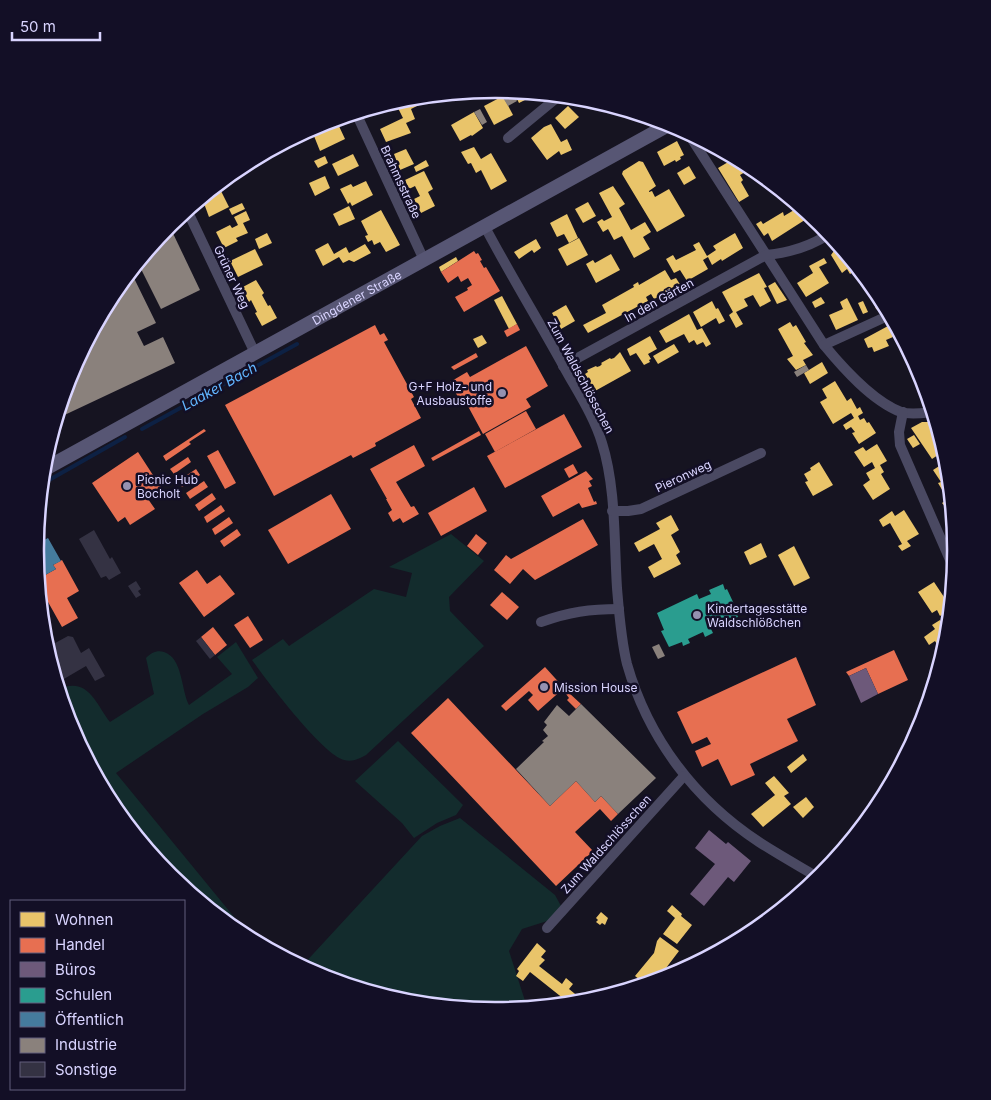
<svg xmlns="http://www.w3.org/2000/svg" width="991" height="1100" font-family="Inter,sans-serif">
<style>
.green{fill:#132c2d}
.homes{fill:#e9c46a}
.shops{fill:#e76f51}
.offices{fill:#6d597a}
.schools{fill:#2a9d8f}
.public{fill:#457b9d}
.industry{fill:#8a817c}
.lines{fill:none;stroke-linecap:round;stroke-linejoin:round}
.stream{stroke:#0d2144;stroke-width:4}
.building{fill:#343243}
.minor{stroke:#4a4962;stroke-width:10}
.secondary{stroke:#575674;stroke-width:14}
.poi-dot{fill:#9591b1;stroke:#130f26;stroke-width:2}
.labels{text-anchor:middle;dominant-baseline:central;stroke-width:5;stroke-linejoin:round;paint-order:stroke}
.street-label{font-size:12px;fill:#d9d4ff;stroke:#130f26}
.poi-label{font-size:12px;fill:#d9d4ff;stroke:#130f26;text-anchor:start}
.water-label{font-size:14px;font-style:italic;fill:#62b6ff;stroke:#130f26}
.rim{fill:none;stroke:#d9d4ff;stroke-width:2.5}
</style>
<rect width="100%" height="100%" fill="#161421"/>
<g class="green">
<polygon points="49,485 47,513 38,519 41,489"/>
<path d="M 451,534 L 484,561 L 449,597 L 450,611 L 484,646 L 366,755 C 358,759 353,762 344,760 C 323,755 266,680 252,660 L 283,639 L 289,646 L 374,589 L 406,597 L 412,573 L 389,567 Z"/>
<path d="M 236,642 L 258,678 L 248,687 L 203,714 L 116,773 L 253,940 L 239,933 L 170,875 L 112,806 L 70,726 L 59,689 C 88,676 96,704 110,722 L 154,694 L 146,658 C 151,653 157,650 164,652 C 183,658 181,690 189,705 L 232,674 L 217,657 Z"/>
<polygon points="398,741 463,805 456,815 437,823 414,838 402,823 355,781"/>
<polygon points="460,818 555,895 566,915 522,929 509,951 527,1007 495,1010 405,1002 319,975 302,966 422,836 440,826"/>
</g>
<g class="homes">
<polygon points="513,91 521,92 525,100 519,103"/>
<polygon points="503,96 513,115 494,125 484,106"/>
<polygon points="578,98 586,98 597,102 589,109"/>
<polygon points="405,99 407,103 416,99 419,105 411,109 415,119 406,123 411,133 386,142 380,129 403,118 398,108 395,109 392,103"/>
<polygon points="386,104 387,108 373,115 370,109"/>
<polygon points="568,106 579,117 565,129 555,118"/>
<polygon points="474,112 483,128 472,136 471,135 460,141 451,125"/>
<polygon points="338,124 345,139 320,151 314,136"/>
<polygon points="551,124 561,142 567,139 572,150 561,155 559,151 547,160 531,138 544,127"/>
<polygon points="304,133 306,138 292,145 290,140"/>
<polygon points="677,141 684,155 680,157 681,159 676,162 675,160 664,166 657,152"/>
<polygon points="474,147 481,159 491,153 507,181 491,190 481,170 476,173 471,163 468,164 461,152"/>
<polygon points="406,149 414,164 400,170 394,154"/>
<polygon points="353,154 359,166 338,176 332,164"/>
<polygon points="325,156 328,163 318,168 314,161"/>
<polygon points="735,158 752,168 740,175 743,180 741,182 749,196 739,202 718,168"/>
<polygon points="426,160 429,166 416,172 414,167"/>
<polygon points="639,161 643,162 656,186 649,191 649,192 652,191 655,197 669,189 685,216 657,232 622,174 623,171"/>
<polygon points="689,166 696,178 684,185 677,173"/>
<polygon points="424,171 433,189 428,192 435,206 421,213 414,199 420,196 415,186 409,189 405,180"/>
<polygon points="325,176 330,188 315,196 309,183"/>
<polygon points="366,181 373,195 352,206 350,202 348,204 340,189 351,184 353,187"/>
<polygon points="218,185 229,207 209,217 202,198"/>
<polygon points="613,186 625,204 619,208 631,230 645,222 651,232 643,237 650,249 634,258 622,236 614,240 608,229 603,232 597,222 602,219 604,221 612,217 599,193"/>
<polygon points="588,202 596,216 583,223 575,209"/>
<polygon points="242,203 245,209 232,215 229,209"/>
<polygon points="796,204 811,216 772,241 768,233 764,236 756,224 761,221 763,224 783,212 784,216 794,210 792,206"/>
<polygon points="349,206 355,219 339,226 333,214"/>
<polygon points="381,210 400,245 386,252 380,242 374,245 372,240 368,242 365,236 368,235 361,221"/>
<polygon points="246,211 250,220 243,223 248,233 236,238 238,241 224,248 216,232 230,225 232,228 238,225 234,217"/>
<polygon points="567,214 578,238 569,243 564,234 557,237 550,223"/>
<polygon points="267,233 272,243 259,249 255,239"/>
<polygon points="735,233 743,248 722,261 721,259 712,265 708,257 703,260 708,269 687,281 680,270 674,273 666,259 673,255 676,260 696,250 693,245 699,242 707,256 716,250 713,246"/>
<polygon points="579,238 588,255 567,266 558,249"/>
<polygon points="536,239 541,248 534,253 532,250 519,259 514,252"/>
<polygon points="328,243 334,254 346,247 349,253 365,244 371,253 354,262 349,260 343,263 339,257 323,266 315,250"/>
<polygon points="836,248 839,250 841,249 858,269 850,274 847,269 842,273 831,255"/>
<polygon points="255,249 263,265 238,277 230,261"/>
<polygon points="611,254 620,270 596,283 586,264 593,260 595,263"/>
<polygon points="456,257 458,261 441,272 439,267"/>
<polygon points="824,258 827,263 819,267 829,283 806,297 797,283 813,273 809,266"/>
<polygon points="665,270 671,280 676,278 681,286 654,299 651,294 646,297 648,301 588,333 583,325 606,313 602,305 634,287 633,285 638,282 639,285"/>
<polygon points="759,273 767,287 764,288 771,301 760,307 753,295 744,299 748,306 736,312 743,324 736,328 729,315 733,312 722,292"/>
<polygon points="256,280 264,293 262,295 268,306 270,305 277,318 262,326 255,313 257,312 251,300 249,302 241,288"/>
<polygon points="775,282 787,300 777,304 768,286"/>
<polygon points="875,290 885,306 879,310 876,309 874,303 875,303 871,292"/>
<polygon points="502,296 517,324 509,329 494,300"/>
<polygon points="821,297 825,303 815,308 812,302"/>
<polygon points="847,298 858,320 836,330 829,315 843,309 840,302"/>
<polygon points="712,301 716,309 718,308 725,321 719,324 716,318 701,327 693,312"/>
<polygon points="863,301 868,312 863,314 858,303"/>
<polygon points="566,305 575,321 561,329 552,313"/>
<polygon points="689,314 697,330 702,328 711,344 706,347 703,342 697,345 694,340 689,343 684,334 666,343 659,331"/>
<polygon points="790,322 793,327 796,325 806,342 804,343 813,355 803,360 806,365 796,370 787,359 793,356 778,329"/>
<polygon points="888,326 893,337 886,340 889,346 874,352 872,347 868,348 864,339"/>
<polygon points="482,335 487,343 478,348 473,339"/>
<polygon points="650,336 657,349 648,354 651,359 649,360 650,362 644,365 636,353 630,356 627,349"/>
<polygon points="674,344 679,352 658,364 653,356"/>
<polygon points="620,352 631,371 595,391 585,374 588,372 587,370 596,366 597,367 600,366 602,364 601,363 610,358 611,359 614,358"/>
<polygon points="914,360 921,374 926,389 919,392 907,364"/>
<polygon points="822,362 828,373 810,384 804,373"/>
<polygon points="835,381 847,401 851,398 857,409 860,407 863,413 858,416 860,420 864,418 867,423 869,422 876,433 859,444 852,433 855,432 851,427 846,430 843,425 854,418 851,413 833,424 820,402 827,398 822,389"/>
<polygon points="922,422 929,422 933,427 936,425 944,451 932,459 911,428"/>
<polygon points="914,435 920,444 913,448 907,439"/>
<polygon points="877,444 887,461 880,465 884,472 881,474 890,489 873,500 863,485 870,480 866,473 875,468 872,462 864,467 854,452 863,447 866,451"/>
<polygon points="947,461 950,492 947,494 944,493 938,483 941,482 933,470"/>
<polygon points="819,462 833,485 813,496 805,482 808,481 804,474 811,470 810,468"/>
<polygon points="951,497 953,516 942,503"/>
<polygon points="904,510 919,534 907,541 911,546 902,551 898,546 902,544 890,523 883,527 879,520 892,511 895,516"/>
<polygon points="671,515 679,530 671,535 680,552 676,555 681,564 654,578 648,567 662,559 654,544 639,552 634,543 660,529 656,523"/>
<polygon points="761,543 767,557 750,565 744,552"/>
<polygon points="794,546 810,578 794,586 778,555"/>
<polygon points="934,582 948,603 947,604 950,609 940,616 937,610 932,613 918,592"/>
<polygon points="940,620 943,624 949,624 946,643 943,646 941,644 938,646 935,641 929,645 924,637 935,629 932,625"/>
<polygon points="803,754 807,760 791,773 787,767"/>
<polygon points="774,776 789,793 784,796 791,804 763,827 751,814 775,795 765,783"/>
<polygon points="806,797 814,807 803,818 793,807"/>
<polygon points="672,905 682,914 681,916 692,925 677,944 663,934 675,918 667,911"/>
<polygon points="601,912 608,918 605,925 602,923 600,925 596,922 598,920 596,918"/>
<polygon points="660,937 679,951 663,972 665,973 660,979 645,984 635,976 654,953 657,941"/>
<polygon points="537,943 546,951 541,957 545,960 539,966 562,984 566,978 573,984 569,989 585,1002 569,1003 530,972 523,981 516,976 519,971 517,969"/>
</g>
<g class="shops">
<polygon points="474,251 476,254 478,253 482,260 480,261 484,268 486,267 500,291 464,312 455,297 468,290 467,288 472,285 468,278 461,282 458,276 448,283 441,272"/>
<polygon points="517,324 520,330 507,337 504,331"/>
<polygon points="375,325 380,335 384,333 388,340 384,342 414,397 411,399 421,418 375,443 376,446 353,458 351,455 274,496 225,405"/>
<polygon points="526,346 548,386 526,399 531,407 483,434 463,397 459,399 450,382 467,372 470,377"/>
<polygon points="476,353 478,357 454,370 451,367"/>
<polygon points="526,411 536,429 495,452 485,434"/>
<polygon points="564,414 582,447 505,488 487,456"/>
<polygon points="204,429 206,431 189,442 191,444 166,461 163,456"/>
<polygon points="479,431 481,435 433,461 431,458"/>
<polygon points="414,445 425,466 396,482 411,507 414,506 419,514 403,523 400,518 393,522 388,513 392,510 386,499 387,499 370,469"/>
<polygon points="218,450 236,483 225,489 207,456"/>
<polygon points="138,452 162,489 148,499 155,509 130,525 125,517 118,522 92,483"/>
<polygon points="188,457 191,462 174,474 170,469"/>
<polygon points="573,464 578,473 569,478 564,469"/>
<polygon points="196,469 200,475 182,487 178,481"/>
<polygon points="586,471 593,479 589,481 592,486 588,488 594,502 596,501 597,504 582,508 579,503 553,517 541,496"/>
<polygon points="204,481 208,487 190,499 186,493"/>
<polygon points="474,487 487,511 441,536 428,513"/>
<polygon points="212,493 216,499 199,511 195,505"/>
<polygon points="331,494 351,529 288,564 268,530"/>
<polygon points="221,505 225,511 207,523 204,517"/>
<polygon points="229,517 233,523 215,535 212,529"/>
<polygon points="583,519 598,545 535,580 523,569 510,584 494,570 506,555 511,559"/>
<polygon points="237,529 241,535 224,547 220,541"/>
<polygon points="476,534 487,543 478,555 467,546"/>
<polygon points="62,560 79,591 67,598 78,618 62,627 38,584 38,579 56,569 53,565"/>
<polygon points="197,570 207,584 220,575 235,594 204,617 179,583"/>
<polygon points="502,592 519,607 507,620 490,605"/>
<polygon points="248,616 263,640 250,648 234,625"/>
<polygon points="213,627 227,645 215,655 201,637"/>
<polygon points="894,650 908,680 878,694 866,668 849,676 846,672"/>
<polygon points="796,657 816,705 787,719 798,741 750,764 755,775 731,786 718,759 702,767 695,751 711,744 707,737 692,744 677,712"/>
<polygon points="545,667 564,688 538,711 528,700 533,695 529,691 506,711 501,706"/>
<polygon points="568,692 581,704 576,709 567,700 569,698 566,694"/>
<polygon points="448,698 550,806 576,781 595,802 601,796 618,814 611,821 600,809 575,832 593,851 556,886 411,733"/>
</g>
<g class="offices">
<polygon points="866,668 878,694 861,703 849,676"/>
<polygon points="709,830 726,844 728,842 751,861 734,882 728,877 704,906 690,894 715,864 695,848"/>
</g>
<polygon class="schools" points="723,584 725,590 727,589 734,604 733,605 738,617 731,620 733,625 725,628 723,624 711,629 713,633 705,637 703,632 688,639 690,643 683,646 682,642 669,647 661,631 664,630 657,613 697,594 699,599 711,594 709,590"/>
<polygon class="public" points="48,538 61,561 53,565 56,569 38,579 35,545"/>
<g class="industry">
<polygon points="505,90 512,91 517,101 508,106 500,93"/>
<polygon points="480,109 487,122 482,125 474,112"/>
<polygon points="169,225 200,290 161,309 138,263"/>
<polygon points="131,272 156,323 137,332 144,346 163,337 175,363 56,419 70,374 113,294"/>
<polygon points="806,365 809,370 797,377 794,372"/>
<polygon points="659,644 665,656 658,659 652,647"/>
<polygon points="581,704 656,778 618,814 601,796 595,802 576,781 550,806 516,769 544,742 542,741 548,736 543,730 547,725 544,722 557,705 569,716"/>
</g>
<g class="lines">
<g class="stream">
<polyline points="142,429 297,344"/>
<polyline points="42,484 125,437"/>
</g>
</g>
<g class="building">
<polygon points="94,530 110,559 112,557 121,573 109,580 106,576 101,578 79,539"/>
<polygon points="136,581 141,589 138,591 141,595 136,598 128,586"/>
<polygon points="68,636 73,637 81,653 89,648 105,676 95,681 86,666 57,683 46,648"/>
<polygon points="201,637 215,655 210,659 196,641"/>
</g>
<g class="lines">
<g class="minor">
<polyline points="356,113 424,260"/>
<path d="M 688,133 L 824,345 C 843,368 872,401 901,412 C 910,415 923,413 933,412"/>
<polyline points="508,138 559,96"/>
<polyline points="187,210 255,353"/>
<path d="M 485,227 C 510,274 538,320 564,367 C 577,391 594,416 602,443 C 616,487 614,541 617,588 C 619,612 621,640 627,664 C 648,738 695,800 759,842 C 779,855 799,866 819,878"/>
<polyline points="824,345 881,319"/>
<path d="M 563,366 L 766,255 C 787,253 811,246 829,234"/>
<polyline points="903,412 899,432 900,445 954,569"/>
<polyline points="612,511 628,511 641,509 761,453"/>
<path d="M 541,622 C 569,612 590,609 619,609"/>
<polyline points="547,928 684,776"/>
</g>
<path class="secondary" id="s1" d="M 43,470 L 670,124"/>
</g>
<g class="poi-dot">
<circle cx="502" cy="393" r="5"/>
<circle cx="127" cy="486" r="5"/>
<circle cx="697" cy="615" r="5"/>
<circle cx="544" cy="687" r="5"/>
</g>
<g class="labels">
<g class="street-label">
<text transform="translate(401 182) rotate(65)">Brahmsstraße</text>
<text transform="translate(232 277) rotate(65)">Grüner Weg</text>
<text stroke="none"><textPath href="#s1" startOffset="358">Dingdener Straße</textPath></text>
<text transform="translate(659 300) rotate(-29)">In den Gärten</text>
<text transform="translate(581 376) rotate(62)">Zum Waldschlösschen</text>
<text transform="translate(683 476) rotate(-25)">Pieronweg</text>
<text transform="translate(606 844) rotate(-48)">Zum Waldschlösschen</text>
</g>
<g class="poi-label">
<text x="492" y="386" text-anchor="end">G+F Holz- und<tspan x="492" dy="14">Ausbaustoffe</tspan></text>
<text x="137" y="479">Picnic Hub<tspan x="137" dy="14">Bocholt</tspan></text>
<text x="707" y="608">Kindertagesstätte<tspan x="707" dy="14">Waldschlößchen</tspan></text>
<text x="554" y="687">Mission House</text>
</g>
<g class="water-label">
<text transform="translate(219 386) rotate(-29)">Laaker Bach</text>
</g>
</g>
<path d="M0 0H991V1100H0ZM495 98H496A451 451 0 0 1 947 549V551A451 451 0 0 1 496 1002H495A451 451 0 0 1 44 551V549A451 451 0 0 1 495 98Z" fill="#130f26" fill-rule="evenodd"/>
<path class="rim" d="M495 98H496A451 451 0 0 1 947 549V551A451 451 0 0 1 496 1002H495A451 451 0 0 1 44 551V549A451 451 0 0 1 495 98Z"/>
<rect x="10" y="900" width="175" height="190" fill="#130f26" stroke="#625e7d"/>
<rect x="20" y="912" width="25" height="15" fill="#e9c46a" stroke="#625e7d"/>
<text x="55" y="925" font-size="15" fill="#d9d4ff">Wohnen</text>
<rect x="20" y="938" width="25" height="15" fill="#e76f51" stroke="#625e7d"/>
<text x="55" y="950" font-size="15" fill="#d9d4ff">Handel</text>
<rect x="20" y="962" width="25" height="15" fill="#6d597a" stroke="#625e7d"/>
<text x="55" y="975" font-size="15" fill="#d9d4ff">Büros</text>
<rect x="20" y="988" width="25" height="15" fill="#2a9d8f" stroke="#625e7d"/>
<text x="55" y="1000" font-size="15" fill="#d9d4ff">Schulen</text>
<rect x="20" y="1012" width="25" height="15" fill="#457b9d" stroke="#625e7d"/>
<text x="55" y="1025" font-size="15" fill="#d9d4ff">Öffentlich</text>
<rect x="20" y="1038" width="25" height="15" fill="#8a817c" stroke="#625e7d"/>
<text x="55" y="1050" font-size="15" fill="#d9d4ff">Industrie</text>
<rect x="20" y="1062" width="25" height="15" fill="#343243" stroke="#625e7d"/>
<text x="55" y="1075" font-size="15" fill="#d9d4ff">Sonstige</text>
<path d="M12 32v8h88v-8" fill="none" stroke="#d9d4ff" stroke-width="2.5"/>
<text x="20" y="32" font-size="15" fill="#d9d4ff" stroke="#130f26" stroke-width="4" paint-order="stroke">50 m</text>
</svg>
